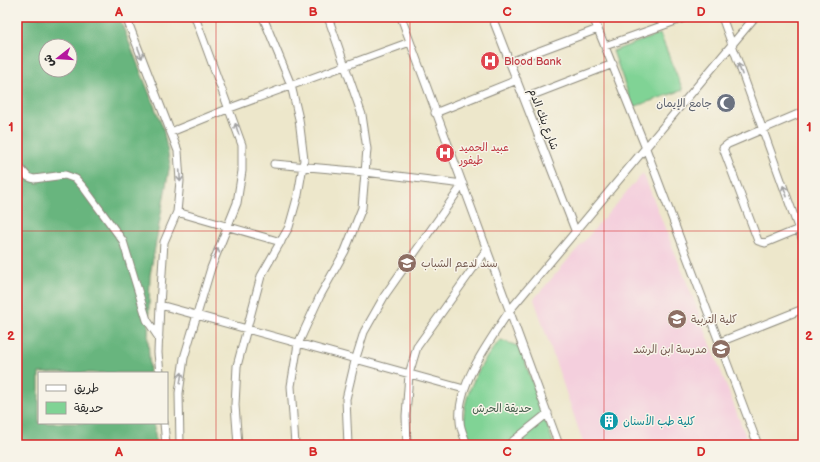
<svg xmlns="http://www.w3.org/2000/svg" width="820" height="462" font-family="'Balsamiq Sans','Playpen Sans Arabic',sans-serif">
<rect width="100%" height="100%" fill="#f7f3e8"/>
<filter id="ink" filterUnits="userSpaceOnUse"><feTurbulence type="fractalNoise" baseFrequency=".025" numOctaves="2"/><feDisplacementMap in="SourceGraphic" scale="8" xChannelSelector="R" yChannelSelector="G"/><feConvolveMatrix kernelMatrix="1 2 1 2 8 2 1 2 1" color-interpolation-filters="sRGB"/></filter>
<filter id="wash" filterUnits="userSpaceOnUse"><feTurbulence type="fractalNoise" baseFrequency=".012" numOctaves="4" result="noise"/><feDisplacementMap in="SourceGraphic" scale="16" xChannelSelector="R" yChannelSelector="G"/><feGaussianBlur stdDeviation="0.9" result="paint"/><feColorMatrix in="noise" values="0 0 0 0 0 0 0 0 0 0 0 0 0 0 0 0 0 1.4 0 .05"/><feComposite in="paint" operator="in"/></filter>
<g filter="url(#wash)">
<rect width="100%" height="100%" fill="#ede7cb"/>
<path fill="#f4cfdd" d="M643,173l52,130 54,142h-165l-50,-146z"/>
<path fill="#80d395" stroke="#567f60" d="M660,34l23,56 -50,17 -20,-56z
M501,340l19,7 34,98h-81c-3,-7 -8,-15 -9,-23 -2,-26 19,-65 37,-82z"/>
<path fill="#68b57e" stroke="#4a7054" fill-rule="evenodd" d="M17,17h102l44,111 7,36 -20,111 -2,64 2,34h-111v50h115l2,22h-139zM46,46h24v24h-24z"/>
</g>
<g filter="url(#ink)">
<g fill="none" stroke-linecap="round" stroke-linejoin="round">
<g stroke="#8c897b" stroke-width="9">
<path id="minor" d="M126,17l52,134 2,30 -3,31 -13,30 -4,63 -2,48 2,20
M401,17l158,428
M492,17l83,213
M593,17l52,129 113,299
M722,17l81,224
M605,46l82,-29
M510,62l88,-33
M525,98l88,-34
M435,113l82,-33
M171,132l59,-24 180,-66
M17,160l3,8 8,9 6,2 31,-4 11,4 8,9 39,53 24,79 12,18
M274,164l91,8 98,12 -78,111 -21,37 -9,29 -9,38 2,46
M177,212l104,30
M799,229l-34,14 -7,-2 -35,-93 5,-4 75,-32
M160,305l304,84
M720,342l83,-33
M164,423l2,22
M180,445l-1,-52 5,-35 27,-90 26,-65 5,-32v-26l-47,-128
M238,445l-3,-40 2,-39 24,-90 28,-49 9,-32 6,-35 -5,-41 -8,-34 -28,-68
M295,445l-4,-59 7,-42 22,-48 25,-45 17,-43 5,-59 -5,-34 -34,-98
M407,445l-1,-29 3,-42 8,-27 70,-98
M467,445c-2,-7 -7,-16 -7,-24 -4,-36 31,-82 50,-111l245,-293
M508,445l40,-32"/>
</g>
<use href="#minor" stroke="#fff" stroke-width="7"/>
</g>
<defs><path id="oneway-shaft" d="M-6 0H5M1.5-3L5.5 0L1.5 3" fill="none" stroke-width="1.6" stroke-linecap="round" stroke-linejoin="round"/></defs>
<g stroke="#a0a0a0">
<use href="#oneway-shaft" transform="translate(140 53) rotate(69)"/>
<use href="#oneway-shaft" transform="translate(740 69) rotate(-110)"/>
<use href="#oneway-shaft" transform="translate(237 129) rotate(-108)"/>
<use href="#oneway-shaft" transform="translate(180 176) rotate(87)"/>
<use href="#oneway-shaft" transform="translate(785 191) rotate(-110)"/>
<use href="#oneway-shaft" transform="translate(216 253) rotate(-68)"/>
<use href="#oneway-shaft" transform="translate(181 378) rotate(-81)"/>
</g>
</g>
<path fill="none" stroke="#d62828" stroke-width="1" stroke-opacity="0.55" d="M216,17v428M410,17v428M604,17v428M17,231h786"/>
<defs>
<g id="hospital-disc" transform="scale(1)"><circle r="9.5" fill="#e0444e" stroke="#f7f3e8"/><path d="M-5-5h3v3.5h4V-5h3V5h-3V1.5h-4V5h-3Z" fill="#fff"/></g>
<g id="mosque-disc" transform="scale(1)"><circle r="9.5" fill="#6b7280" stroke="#f7f3e8"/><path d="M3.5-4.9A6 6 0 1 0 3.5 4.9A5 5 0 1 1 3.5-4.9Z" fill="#fff"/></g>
<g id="school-disc" transform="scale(1)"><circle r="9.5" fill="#8d6e63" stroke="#f7f3e8"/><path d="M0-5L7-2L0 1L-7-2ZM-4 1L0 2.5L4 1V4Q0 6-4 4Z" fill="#fff"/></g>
<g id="university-disc" transform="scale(1)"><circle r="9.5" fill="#8d6e63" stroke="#f7f3e8"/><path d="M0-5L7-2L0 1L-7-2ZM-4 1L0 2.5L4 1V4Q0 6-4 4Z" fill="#fff"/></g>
<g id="building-disc" transform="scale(1)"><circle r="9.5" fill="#0f9aa8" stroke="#f7f3e8"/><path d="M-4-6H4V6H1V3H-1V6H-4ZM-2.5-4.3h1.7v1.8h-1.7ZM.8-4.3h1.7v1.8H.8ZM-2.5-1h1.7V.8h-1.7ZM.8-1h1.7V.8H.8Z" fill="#fff"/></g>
</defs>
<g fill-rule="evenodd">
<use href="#hospital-disc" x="490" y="61"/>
<use href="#mosque-disc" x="726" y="103"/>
<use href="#hospital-disc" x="445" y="153"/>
<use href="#school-disc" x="407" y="263"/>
<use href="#university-disc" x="677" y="319"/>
<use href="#school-disc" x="721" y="349"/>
<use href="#building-disc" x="609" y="421"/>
</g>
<g text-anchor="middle" stroke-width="3" stroke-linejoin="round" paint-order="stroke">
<g font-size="11" fill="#be3a42" stroke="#f7f3e8" text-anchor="start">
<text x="504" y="65">Blood Bank</text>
<text x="459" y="151">عبيد الحميد<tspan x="459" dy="13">طيفور</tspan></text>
</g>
<g font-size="11" fill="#5b616d" stroke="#f7f3e8" text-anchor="end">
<text x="712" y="107">جامع الإيمان</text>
</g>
<g font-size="11" fill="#2b2b2b" stroke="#f7f3e8">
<text transform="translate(544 119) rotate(69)" y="4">شارع بنك الدم</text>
</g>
<g font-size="11" fill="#785e54" stroke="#f7f3e8" text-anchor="start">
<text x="421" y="267">سند لدعم الشباب</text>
<text x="691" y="323">كلية التربية</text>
<text x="707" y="353" text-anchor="end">مدرسة ابن الرشد</text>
</g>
<g font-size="11" fill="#445d4b" stroke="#f7f3e8">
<text x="502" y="412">حديقة الحرش</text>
</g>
<g font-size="11" fill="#0d838f" stroke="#f7f3e8" text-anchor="start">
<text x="623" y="425">كلية طب الأسنان</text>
</g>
</g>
<rect width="820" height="462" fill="none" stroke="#f7f3e8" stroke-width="44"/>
<rect x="38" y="372" width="130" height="52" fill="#f7f3e8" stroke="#a5a39c"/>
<rect x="46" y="385" width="20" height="6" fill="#ffffff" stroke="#a5a39c"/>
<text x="74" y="392" font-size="12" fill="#2b2b2b">طريق</text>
<rect x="46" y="402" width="20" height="12" fill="#80d395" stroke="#a5a39c"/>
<text x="74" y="412" font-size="12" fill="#2b2b2b">حديقة</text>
<g transform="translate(58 58) rotate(253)"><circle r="19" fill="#f7f3e8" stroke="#a5a39c"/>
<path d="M0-3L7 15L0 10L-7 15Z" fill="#b5179e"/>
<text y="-6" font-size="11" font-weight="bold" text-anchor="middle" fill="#2b2b2b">ش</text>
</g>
<rect x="22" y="22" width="776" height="418" fill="none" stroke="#d62828" stroke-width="1.5"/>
<g font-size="13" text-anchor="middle" font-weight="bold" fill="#d62828">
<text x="119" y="16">A</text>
<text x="313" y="16">B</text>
<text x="507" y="16">C</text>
<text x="701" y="16">D</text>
<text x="11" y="131">1</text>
<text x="809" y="131">1</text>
<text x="11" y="340">2</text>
<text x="809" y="340">2</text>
<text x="119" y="456">A</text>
<text x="313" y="456">B</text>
<text x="507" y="456">C</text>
<text x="701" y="456">D</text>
</g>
</svg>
